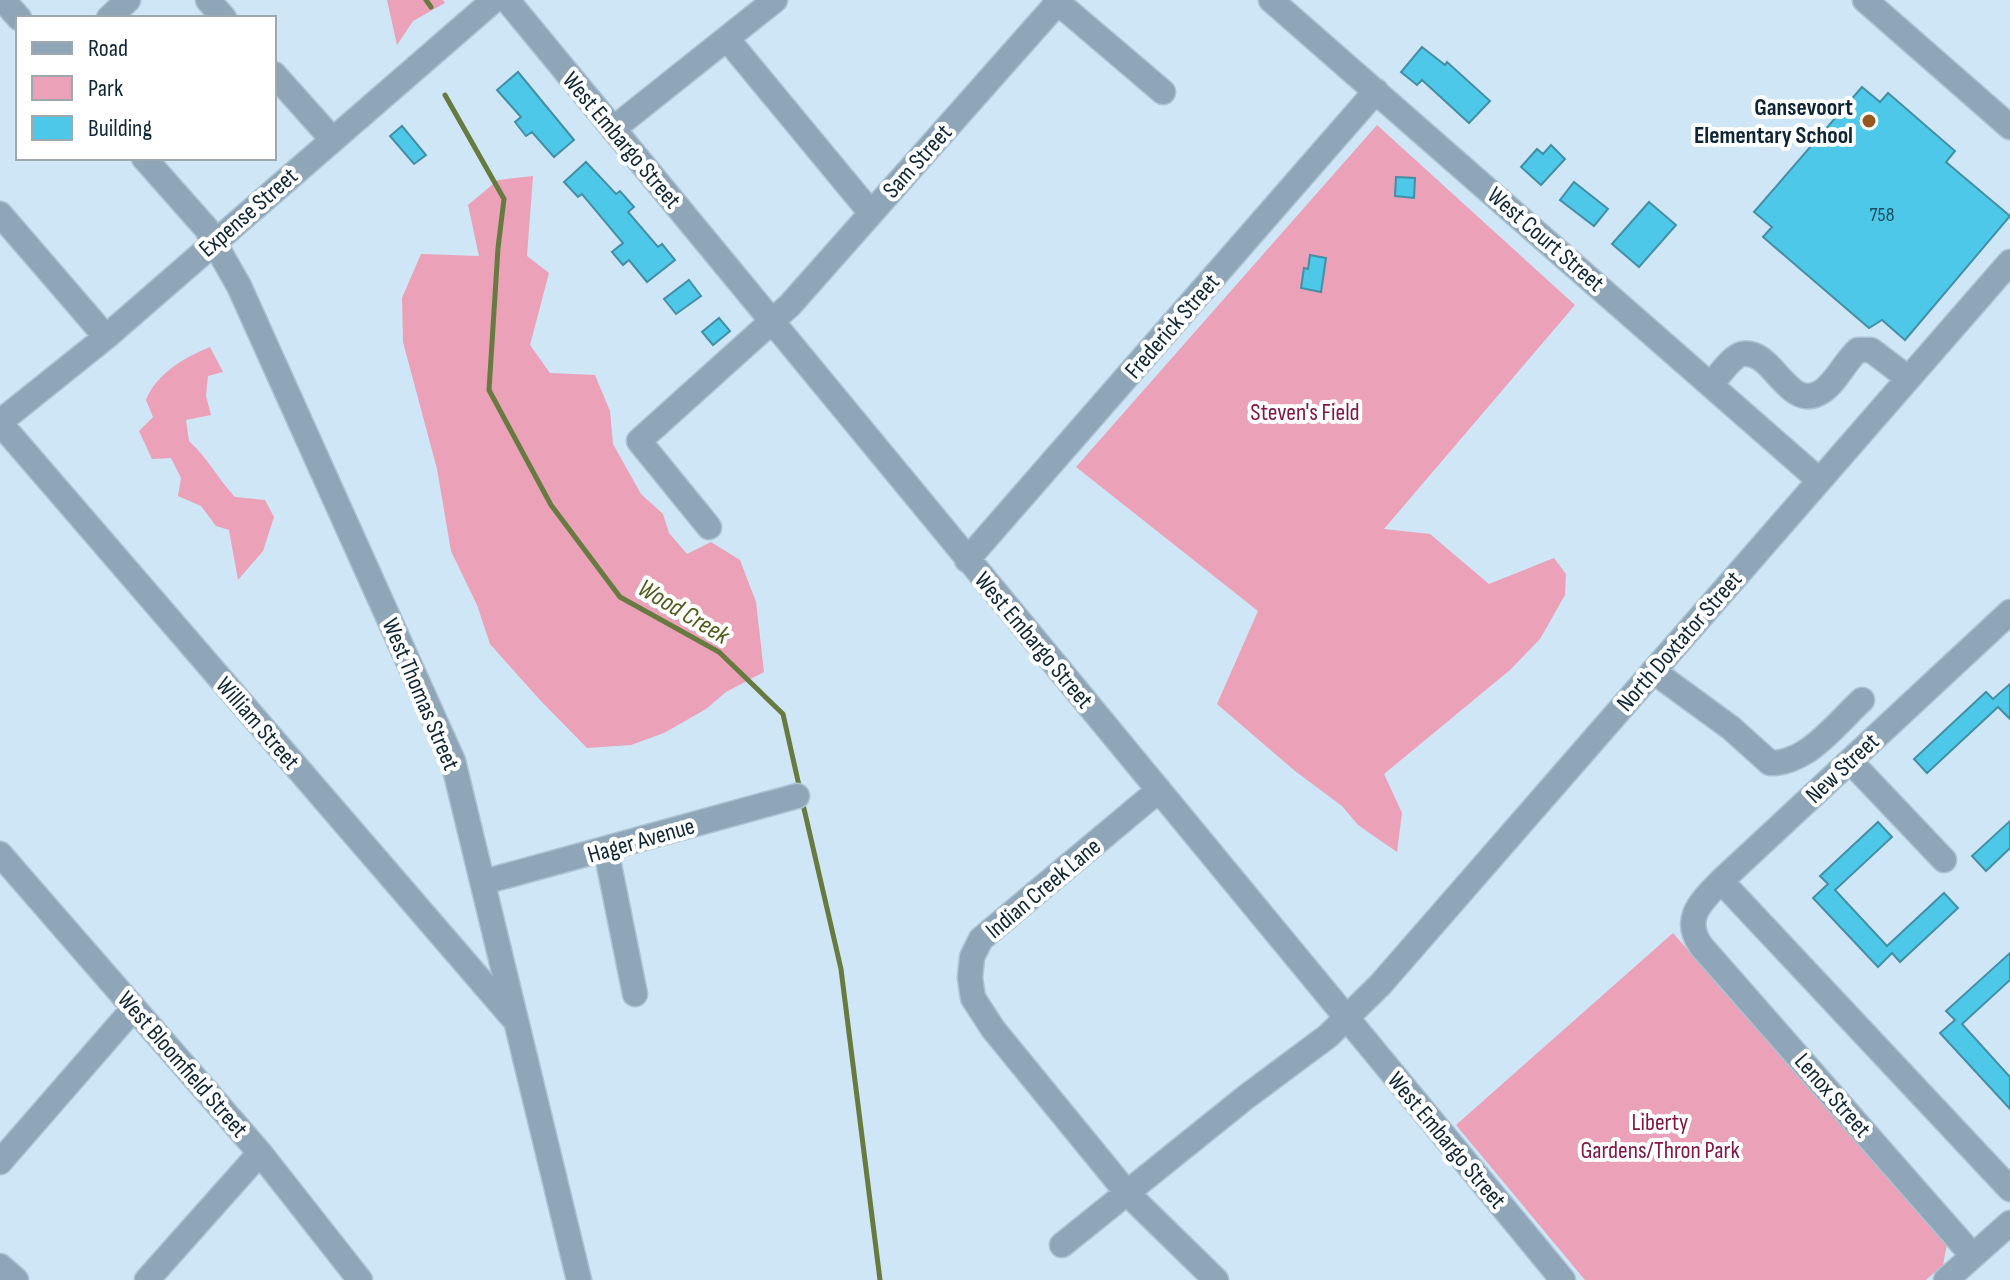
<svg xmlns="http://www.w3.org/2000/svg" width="2010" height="1280" font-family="'Sofia Sans Condensed',sans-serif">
<rect width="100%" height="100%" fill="#cfe6f6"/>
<path fill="#eba1b8" d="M387,0h56l2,3 -32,18 -16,24z
M1377,125l198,180 -191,224 46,5 59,50 65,-26 12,16 -1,21 -25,44 -30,31 -126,104 18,39 -5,39 -39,-27 -16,-19 -47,-35 -78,-67 41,-93 -182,-144z
M533,176l-6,80 22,17 -19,72 20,28 45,2 15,36 3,33 28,50 22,20 6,19 18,21 24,-12 29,18 16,42 8,70 -38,20 -20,17 -42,24 -33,12 -44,3 -47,-48 -50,-56 -13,-39 -26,-54 -14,-82 -34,-127 -1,-44 19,-44 58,2 -11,-51 30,-25z
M210,347l13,25 -15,4 -2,20 5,19 -25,5 3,21c18,16 29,38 46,56l30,3 9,17 -11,34 -25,29 -9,-50 -13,-4 -15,-20 -23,-10 3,-18 -10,-20 -19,1 -13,-28 14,-14 -7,-17c10,-26 39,-43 64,-53z
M1673,933l274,311 -4,21 -17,15h-341l-129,-155z"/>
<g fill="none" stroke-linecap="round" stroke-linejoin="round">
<path stroke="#677b41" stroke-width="5" d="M426,0l5,7
M445,95l59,104 -6,49 -9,142 62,115 69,92 99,55 64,62 17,76
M802,800l39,169 39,311"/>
</g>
<path fill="#4ec8e9" stroke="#438fa5" stroke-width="2" d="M1422,47l23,18 2,-3 43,39 -21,22 -47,-43 -5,5 -16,-13z
M518,72l56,68 -20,17 -22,-25 -6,4 -11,-14 6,-5 -24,-27z
M1862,87l18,15 8,-9 67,58 -9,11 64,54 -105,124 -23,-20 -13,8 -106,-91 9,-10 -18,-15z
M402,126l24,29 -12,9 -24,-28z
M1551,145l14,14 -24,26 -20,-18 16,-18 6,5z
M586,162l30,32 4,-3 14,16 -6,5 30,35 4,-3 13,16 -28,22 -18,-22 -6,5 -11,-13 11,-9 -41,-49 -4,3 -14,-15z
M1396,177l19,1 -1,20 -19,-2z
M1574,182l34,27 -14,17 -34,-26z
M1649,202l27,23 -37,42 -27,-23z
M1310,255l16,3 -5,34 -20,-4 3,-20 4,1z
M689,280l12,16 -25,18 -12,-15z
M719,318l11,13 -17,14 -11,-13z
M2010,684v35l-12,-12 -71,66 -13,-14 72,-67 7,7z
M2010,821v27l-24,23 -14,-15z
M1878,822l14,15 -57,53 52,56 57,-53 14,15 -58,54 -8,-9 -14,14 -65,-69 15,-14 -8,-8z
M2010,953v27l-48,44 48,53v32l-70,-76 15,-13 -9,-9z"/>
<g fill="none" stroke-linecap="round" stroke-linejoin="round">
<g stroke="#acc3d3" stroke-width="27">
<path id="minor" d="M3,0l16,18
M208,0l16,18
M507,0l1056,1280
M1055,0l108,92
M1271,0l548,480
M1865,0l145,127
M109,18l19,-18
M728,40l143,173
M274,74l58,65
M613,129l162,-129
M144,158l62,70 33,58 214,475 126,519
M0,214l106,123
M1711,384c8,-8 20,-27 31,-30 31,-6 46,59 79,38 15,-9 24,-31 37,-42h13l37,28
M0,422l106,-85 388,-337
M0,423l513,595
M709,527l-70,-86 151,-136 270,-305
M967,560l409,-469
M1653,671l78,57 39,35c37,1 66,-39 92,-63
M1850,761l94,99
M1159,790l-178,149 -9,18 -2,21 3,20 20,31 135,165 88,86
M606,850l29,144
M0,854l260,299 100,127
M1721,881l289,308
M484,882l313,-86
M0,1162l134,-154
M1062,1245l184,-148 82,-61 52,-51 630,-723
M1973,1256l-272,-310c-19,-28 0,-44 20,-65l289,-269
M0,1266l16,14
M147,1280l113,-127
M1946,1280l64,-57"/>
</g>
<use href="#minor" stroke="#8ea6b7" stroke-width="24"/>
</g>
<circle fill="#96581e" stroke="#fff" stroke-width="3" cx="1869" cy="121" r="8"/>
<g text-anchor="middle" stroke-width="8" stroke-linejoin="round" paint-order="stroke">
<g font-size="20" fill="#1d4e61">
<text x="1882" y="221">758</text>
</g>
<g font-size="24" font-weight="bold" fill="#0d2534" stroke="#fff" text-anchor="end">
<text x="1853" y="115">Gansevoort<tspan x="1853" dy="28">Elementary School</tspan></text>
</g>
<g font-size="24" fill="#0d2534" stroke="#fff">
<text transform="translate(622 140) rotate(50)" y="8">West Embargo Street</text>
<text transform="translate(917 161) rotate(-48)" y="8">Sam Street</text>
<text transform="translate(248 212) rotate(-41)" y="8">Expense Street</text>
<text transform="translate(1546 239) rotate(41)" y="8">West Court Street</text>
<text transform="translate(1172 326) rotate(-49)" y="8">Frederick Street</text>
<text transform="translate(1034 640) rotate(50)" y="8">West Embargo Street</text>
<text transform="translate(1679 641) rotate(-49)" y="8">North Doxtator Street</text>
<text transform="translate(421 694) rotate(67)" y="8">West Thomas Street</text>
<text transform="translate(258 723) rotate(49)" y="8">William Street</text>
<text transform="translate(1842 768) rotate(-43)" y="8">New Street</text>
<text transform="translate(641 840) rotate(-16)" y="8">Hager Avenue</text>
<text transform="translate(1043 888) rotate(-40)" y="8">Indian Creek Lane</text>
<text transform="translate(183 1064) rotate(49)" y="8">West Bloomfield Street</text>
<text transform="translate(1833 1095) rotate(49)" y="8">Lenox Street</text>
<text transform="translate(1447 1140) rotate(50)" y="8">West Embargo Street</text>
</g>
<g font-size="24" fill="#811546" stroke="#fff">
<text x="1305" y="420">Steven's Field</text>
<text x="1660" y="1130">Liberty<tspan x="1660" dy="28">Gardens/Thron Park</tspan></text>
</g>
<g font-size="26" font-style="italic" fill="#505c1c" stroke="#fff">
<text transform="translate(684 611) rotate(31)" y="9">Wood Creek</text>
</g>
</g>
<rect x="16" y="16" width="260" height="144" fill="#ffffff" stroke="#9ea8ae" stroke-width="2"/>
<rect x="32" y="42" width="40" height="12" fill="#8ea6b7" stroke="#9ea8ae" stroke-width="2"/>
<text x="88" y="56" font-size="24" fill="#0d2534">Road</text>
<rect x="32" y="76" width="40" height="24" fill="#eba1b8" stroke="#9ea8ae" stroke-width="2"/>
<text x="88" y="96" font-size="24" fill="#0d2534">Park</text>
<rect x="32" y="116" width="40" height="24" fill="#4ec8e9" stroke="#9ea8ae" stroke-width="2"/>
<text x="88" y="136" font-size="24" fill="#0d2534">Building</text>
</svg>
